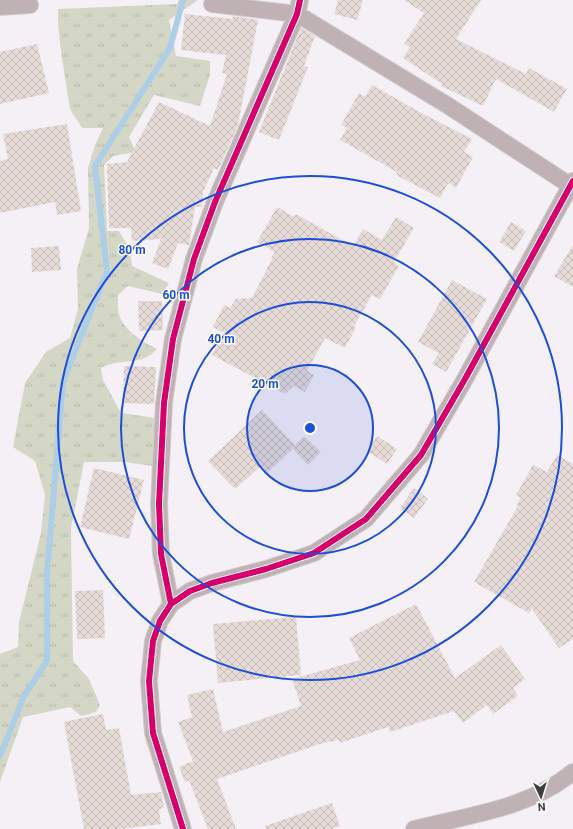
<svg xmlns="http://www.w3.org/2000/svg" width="573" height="829" font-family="Roboto,sans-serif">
<defs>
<pattern id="grass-tufts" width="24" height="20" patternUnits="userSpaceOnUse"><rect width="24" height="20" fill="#d5d7c6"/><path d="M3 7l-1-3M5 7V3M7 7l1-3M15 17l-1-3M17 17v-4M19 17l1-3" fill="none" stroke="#b8b9ab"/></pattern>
<pattern id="building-cross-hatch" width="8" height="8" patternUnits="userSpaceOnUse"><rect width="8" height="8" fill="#e6dbd7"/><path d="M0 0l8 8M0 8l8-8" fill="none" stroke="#c6bdba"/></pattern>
</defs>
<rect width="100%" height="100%" fill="#f5f0f5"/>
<path fill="url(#grass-tufts)" d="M179,0h19l-29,20 7,36 34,5v14l-10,31 -46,-11 -25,42 7,15 -23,4 -9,9 3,66h12l11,19 2,16 37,17 -7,11 -34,-8 -10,9c0,6 -1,16 2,22 6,15 23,25 37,32 -15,18 -36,8 -56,19l2,12 18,33 35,5 -3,48 -28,-4h-41l-13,66 2,133 16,18 11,26 -4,7 -15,4 -11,-9 -47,10 -23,65v-128l18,-7 1,-25 22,-89 4,-38 -10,-34 -22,-14 12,-64 21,-31 24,-14 8,-29 -1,-40 12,-41 -1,-60 7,-23 8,-17h-21l-12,-19 -9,-57 -3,-28v-15l119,-5z"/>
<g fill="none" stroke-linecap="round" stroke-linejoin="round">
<path stroke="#accee6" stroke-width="6" d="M0,756l24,-60 23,-35v-88l16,-191 44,-111 -12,-105 75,-118 13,-48"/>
</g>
<path fill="url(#building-cross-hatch)" d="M338,0h25l-6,20 -23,-6z
M404,0h77l-25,39 70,35 3,-6 38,21 -13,23 -58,-33 -13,27 -42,-20 1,-2 -39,-26 7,-11 -6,-3 20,-31z
M185,14l47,5 1,-3 25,4 -20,105 -20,45 -4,-2 -11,24 -1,15h-7l-6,38 -11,-2 -10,26 -16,-6 9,-24 -29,2 -1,-13h-22l-2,-64 20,-2 32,-60 51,24 17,-52 -5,-1 4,-18 -45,-5z
M301,28l14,8 -11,30 4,1 -29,73 -20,-8z
M37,44l12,49 -49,11v-52z
M372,85l55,31 45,23 -8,13 9,5 -17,31 -8,-5 -8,15 -44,-23 1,-3 -57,-32 7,-12 -6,-3 18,-32 6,4z
M67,124l14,87 -24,4 -2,-13 -55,11v-52l8,-2 -5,-25z
M277,207l17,10 2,-3 57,32 10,-17 19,11 14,-23 18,11 -20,34 5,4 -19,33 -8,-4 -18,31 2,1 -11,21 -20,-10 -18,33 7,4 -9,17 -11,-6 -9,8 -73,-39 12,-22 -11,-6 11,-22 6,3 6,-9 16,-1 20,-39 -1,-1 4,-6 -18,-10z
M511,222l15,9 -12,20 -15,-9z
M573,245v42l-19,-11z
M59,246l2,24 -29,2 -1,-24z
M452,280l35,19 -41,73 -14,-8 7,-11 -21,-11z
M138,301h24l1,29 -24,1z
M124,366l32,1 -2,37 -31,-1z
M262,410l33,35 9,-9 17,16 -13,13 -15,-16 -26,24 -6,-7 -26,23 -27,-28z
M377,436l20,13 -10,15 -20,-13z
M557,455l16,9v175l-14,9 -27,-39 -3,4 -55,-31 44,-76h-2l5,-8 -5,-3 17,-30 14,7z
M94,468l50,12 -15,59 -49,-12z
M414,488l14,11 -14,19 -14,-10z
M103,590l2,48 -28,1 -2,-48z
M416,604l39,74 46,-33 24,34 -12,9 5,8 -25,18 -6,-9 -24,18 -9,-12 -64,21 -2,-5 -48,16 -1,-3 -16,3 -106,36 19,50h-28l-19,-49 -4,2 -6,-15 14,-6 -15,-39 14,-5 -5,-22 26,-6 10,43 78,-26 -9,-27 68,-19 -11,-22z
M296,617l5,58 -83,8 -5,-59z
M103,714l3,16 13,-2 12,67 30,-3 3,16 -5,1 2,15 -41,5h-36l-20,-107z
M332,803l8,23 -9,3h-65l-1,-3z"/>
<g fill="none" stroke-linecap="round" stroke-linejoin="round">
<g stroke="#d0cdd0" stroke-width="18">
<path id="minor" d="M212,4l85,10 150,91 124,81
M0,7l30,-2
M171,604l-10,-50 -2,-50 5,-101 9,-64 21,-80 21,-57 82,-188 3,-14
M183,829l-30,-96 -4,-52 4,-40 7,-20 11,-17 19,-13 22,-8 54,-14 48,-16 52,-34 55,-64 44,-76 108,-198
M414,829c55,-14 114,-20 159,-57"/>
</g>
<use href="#minor" stroke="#bfb1b4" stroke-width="16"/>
<g stroke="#fff" stroke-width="8">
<path id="cycleway" d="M171,604l-10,-50 -2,-50 5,-101 9,-64 21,-80 21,-57 82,-188 3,-14
M183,829l-30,-96 -4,-52 4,-40 7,-20 11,-17 19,-13 22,-8 54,-14 48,-16 52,-34 55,-64 44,-76 108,-198"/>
</g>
<use href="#cycleway" stroke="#d6006c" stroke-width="6"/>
</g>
<circle cx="310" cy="428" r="63" fill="#1d4ed8" fill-opacity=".12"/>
<g fill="none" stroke="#1d4ed8" stroke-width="2">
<circle cx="310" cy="428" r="63"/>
<circle cx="310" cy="428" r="126"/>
<circle cx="310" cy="428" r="189"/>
<circle cx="310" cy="428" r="252"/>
</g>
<circle cx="310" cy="428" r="6" fill="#1d4ed8" stroke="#fff" stroke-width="2"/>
<g font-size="12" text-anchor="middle" font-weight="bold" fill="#1d4ed8" stroke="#fff" stroke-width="3" stroke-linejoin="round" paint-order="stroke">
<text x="132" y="254">80 m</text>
<text x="176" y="299">60 m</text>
<text x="221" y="343">40 m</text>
<text x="265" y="388">20 m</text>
</g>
<g transform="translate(541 797) rotate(176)" stroke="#ffffff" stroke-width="3" paint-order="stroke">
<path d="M0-3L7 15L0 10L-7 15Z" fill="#3f3b3f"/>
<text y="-6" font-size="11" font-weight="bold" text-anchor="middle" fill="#3f3b3f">N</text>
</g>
</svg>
